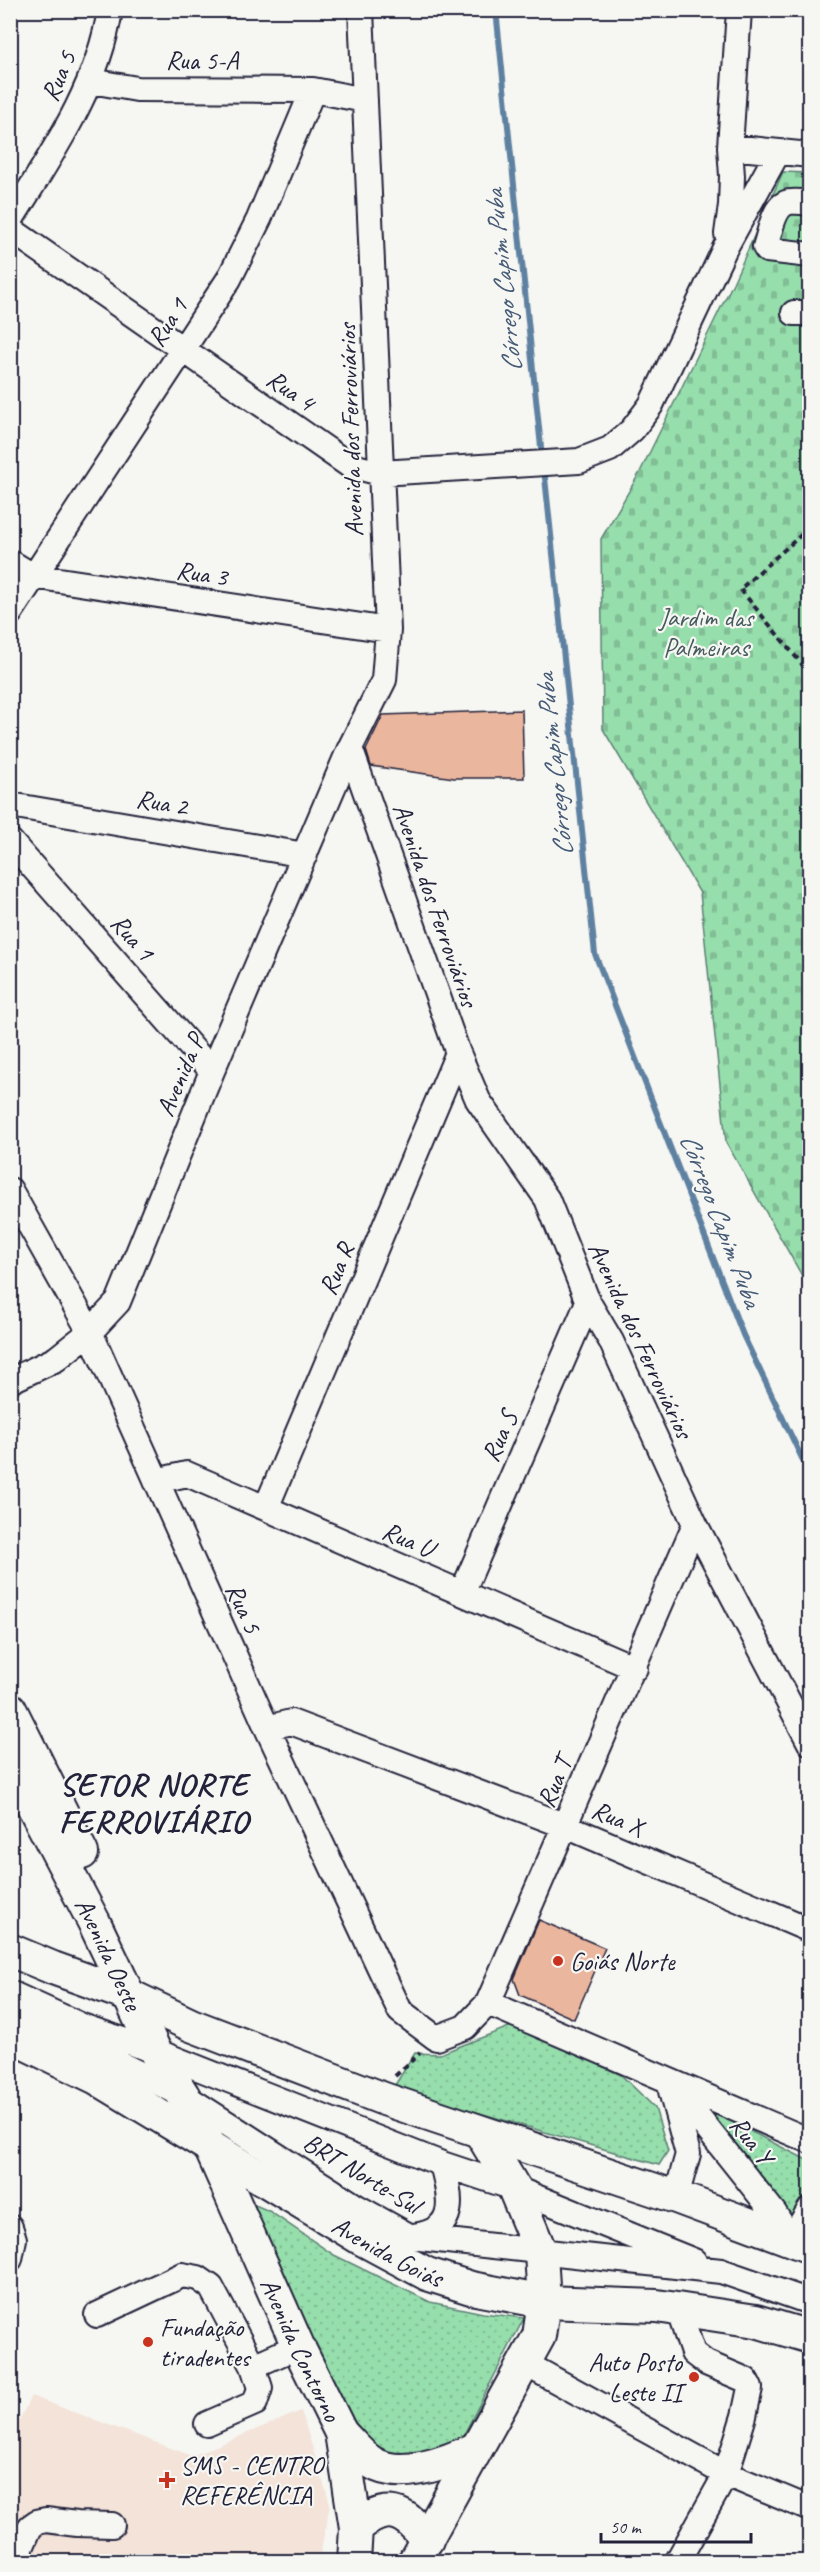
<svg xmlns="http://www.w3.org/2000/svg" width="820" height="2572" font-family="Caveat,sans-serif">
<defs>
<pattern id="cemetery-stones" width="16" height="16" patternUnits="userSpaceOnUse" patternTransform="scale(1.5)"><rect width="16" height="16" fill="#96deac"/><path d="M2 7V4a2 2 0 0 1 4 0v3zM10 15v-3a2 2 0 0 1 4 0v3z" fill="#81be95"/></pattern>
<pattern id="park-dots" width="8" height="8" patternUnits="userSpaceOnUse" patternTransform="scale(1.5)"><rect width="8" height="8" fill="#96deac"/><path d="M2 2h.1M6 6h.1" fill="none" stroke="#81be95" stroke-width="1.8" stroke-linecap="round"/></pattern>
</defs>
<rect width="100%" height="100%" fill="#f6f6f2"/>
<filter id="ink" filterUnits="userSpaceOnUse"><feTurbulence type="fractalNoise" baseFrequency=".0167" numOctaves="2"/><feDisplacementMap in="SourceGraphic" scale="12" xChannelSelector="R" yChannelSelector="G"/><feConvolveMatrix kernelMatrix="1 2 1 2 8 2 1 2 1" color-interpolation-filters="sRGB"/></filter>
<g filter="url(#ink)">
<path fill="#f3e3d9" d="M31,2396l161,60 109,-45 29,93 -11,57 -308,1v-124z"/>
<path fill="url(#cemetery-stones)" stroke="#5c8074" stroke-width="1.5" d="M783,172l26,1v1115l-83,-146 -26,-249 -97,-164 -2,-190 38,-65 94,-191z"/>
<path fill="url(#park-dots)" stroke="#5c8074" stroke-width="1.5" d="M514,2025l107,50 34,33 13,43 -9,14 -266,-77 22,-35 25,1z
M691,2101l118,60v37l-16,28z
M239,2198l30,13 65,44 96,47 53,11 41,5 -64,124 -33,19 -59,-8z"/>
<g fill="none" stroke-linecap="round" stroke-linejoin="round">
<path stroke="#5e81a1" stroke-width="6" d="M496,10l46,447
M544,468l51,486 148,381 67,140"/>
</g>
<path fill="#ebb69e" stroke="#22223b" stroke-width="1.5" d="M522,710l2,68h-70l-83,-12 -5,-16 17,-35z
M539,1920l66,28 -31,71 -54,-24 -6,-16z"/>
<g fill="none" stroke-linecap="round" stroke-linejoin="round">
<g stroke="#22223b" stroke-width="28">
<path id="minor" d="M91,81l46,8 176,1 52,10
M730,147l80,8
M810,203c-7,-1 -14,-2 -20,-1 -17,2 -20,32 -25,45l2,3 43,5
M10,221c41,-66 88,-133 100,-211
M10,229l339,236 31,8 199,-12 31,-12 22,-19 19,-25 74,-157 53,-96
M727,234l4,-29 1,-29 -2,-29 9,-137
M794,313h16
M10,562l23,14 355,54
M10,613l219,-334 30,-60 54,-129
M350,748l108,305 20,47 69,99 41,103 23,39 84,183 115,219
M10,805l295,50
M10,841l202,230
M10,1190l80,142 177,396 133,283 36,27 29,-11 23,-24 207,-479
M10,1381l46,-22 34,-27 28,-30 94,-231 138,-323 34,-68 4,-50 -27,-620
M156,1481l31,-7 448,194
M266,1508l192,-455
M462,1593l126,-291
M267,1728l24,-6 275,104 244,104
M10,1993l72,33 73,25 287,113 72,24 180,73
M488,2003l322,138
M10,2010l173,85 174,112 54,30 310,34 89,31
M670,2082l105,132 16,26 19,-31
M671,2091l17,63 -12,43
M10,2227l4,12 -4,20
M414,2236c45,-6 37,-39 28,-72
M97,2315l85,-40 16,3 13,9 42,79 7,22 -5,15 -48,21
M524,2363l202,111 84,35
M253,2366l45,-20
M15,2562l15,-35 7,-5 9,-2 31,4 35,1
M677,2562l49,-88 18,-58 6,-28 -4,-8 -40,-17 -13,-10 -15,-44"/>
</g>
<g stroke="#22223b" stroke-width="36">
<g id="major">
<path d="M10,1709l72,144"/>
<path id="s1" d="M10,1762l84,160 61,129 28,44 26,50 89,201 43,87 15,95 -2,34"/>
<path d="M10,1950l43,18 75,27 63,30 193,74 292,98 134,50"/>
<path id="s2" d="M10,2036l87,42 265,161 65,35 44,14 73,14 113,4 99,15 54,16"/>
<path d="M341,2433c9,9 19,22 30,29 29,19 77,0 104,-13"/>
<path d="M356,2528c31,-26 48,-18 71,12"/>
<path d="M414,2562l125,-226 5,-34 -3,-49 -27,-65 -33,-55"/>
</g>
</g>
<path stroke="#22223b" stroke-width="4" stroke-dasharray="6 4.5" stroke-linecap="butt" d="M810,527l-70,62 70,85
M395,2076l25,-23"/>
<use href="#minor" stroke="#f6f6f2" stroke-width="24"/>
<use href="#major" stroke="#f6f6f2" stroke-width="32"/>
</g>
</g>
<g fill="#c8321e" stroke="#f6f6f2" stroke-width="2">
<circle cx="558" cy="1961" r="6"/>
<circle cx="148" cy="2342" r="6"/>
<circle cx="694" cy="2377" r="6"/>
<path d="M164 2471h6v6h6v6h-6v6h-6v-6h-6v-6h6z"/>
</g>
<g text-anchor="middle" stroke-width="4.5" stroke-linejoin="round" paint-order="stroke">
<g font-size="26" fill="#22223b" stroke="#f6f6f2">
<text x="202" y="69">Rua 5-A</text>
<text transform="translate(58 76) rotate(-67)" y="9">Rua 5</text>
<text transform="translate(167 322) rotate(-57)" y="9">Rua 1</text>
<text transform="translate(291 390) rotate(35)" y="9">Rua 4</text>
<text transform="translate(350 430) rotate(-92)" y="9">Avenida dos Ferroviários</text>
<text transform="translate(202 573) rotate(9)" y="9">Rua 3</text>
<text transform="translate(162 802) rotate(10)" y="9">Rua 2</text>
<text transform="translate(436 905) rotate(71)" y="9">Avenida dos Ferroviários</text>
<text transform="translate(133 937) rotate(49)" y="9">Rua 1</text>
<text transform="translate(180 1075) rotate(-67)" y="9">Avenida P</text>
<text transform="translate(336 1269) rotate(-67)" y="9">Rua R</text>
<text transform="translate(641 1340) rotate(65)" y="9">Avenida dos Ferroviários</text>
<text transform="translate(499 1436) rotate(-66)" y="9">Rua S</text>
<text transform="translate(408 1539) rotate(23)" y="9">Rua U</text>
<text transform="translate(244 1608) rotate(66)" y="9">Rua 5</text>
<text transform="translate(554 1782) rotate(-67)" y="9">Rua T</text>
<text transform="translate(618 1818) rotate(23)" y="9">Rua X</text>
<text dy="9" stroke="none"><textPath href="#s1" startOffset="216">Avenida Oeste</textPath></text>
<text transform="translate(752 2140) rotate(52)" y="9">Rua Y</text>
<text transform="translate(362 2173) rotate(31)" y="9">BRT Norte-Sul</text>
<text dy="9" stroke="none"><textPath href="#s2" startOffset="435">Avenida Goiás</textPath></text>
<text dy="9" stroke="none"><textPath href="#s1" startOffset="656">Avenida Contorno</textPath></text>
</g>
<g font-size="26" fill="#455a5d" stroke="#f6f6f2">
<text x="706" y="626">Jardim das<tspan x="706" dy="30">Palmeiras</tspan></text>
</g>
<g font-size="26" fill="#22223b" stroke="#f6f6f2" text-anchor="start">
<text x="570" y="1970">Goiás Norte</text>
<text x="160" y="2336">Fundação<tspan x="160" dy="30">tiradentes</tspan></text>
<text x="682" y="2371" text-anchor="end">Auto Posto<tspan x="682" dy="30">Leste II</tspan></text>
<text x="180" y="2474">SMS - CENTRO<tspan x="180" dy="30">REFERÊNCIA</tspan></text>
</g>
<g font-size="27" font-style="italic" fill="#455a76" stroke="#f6f6f2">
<text transform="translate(503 281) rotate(-96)" y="9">Córrego Capim Puba</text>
<text transform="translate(554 765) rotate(-96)" y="9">Córrego Capim Puba</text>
<text transform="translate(721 1220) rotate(69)" y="9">Córrego Capim Puba</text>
</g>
<g font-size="32" font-weight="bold" letter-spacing="1.5" fill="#22223b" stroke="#f6f6f2">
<text x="154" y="1795">SETOR NORTE<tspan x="154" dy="37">FERROVIÁRIO</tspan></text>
</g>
</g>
<rect width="820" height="2572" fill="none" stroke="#f6f6f2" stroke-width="36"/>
<rect x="18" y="18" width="784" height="2536" fill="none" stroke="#22223b" stroke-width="2" filter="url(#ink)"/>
<path d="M601 2533v9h150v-9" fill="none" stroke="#22223b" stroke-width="3"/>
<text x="610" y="2533" font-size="18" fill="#22223b" stroke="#f6f6f2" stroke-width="4.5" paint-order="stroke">50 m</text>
</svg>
